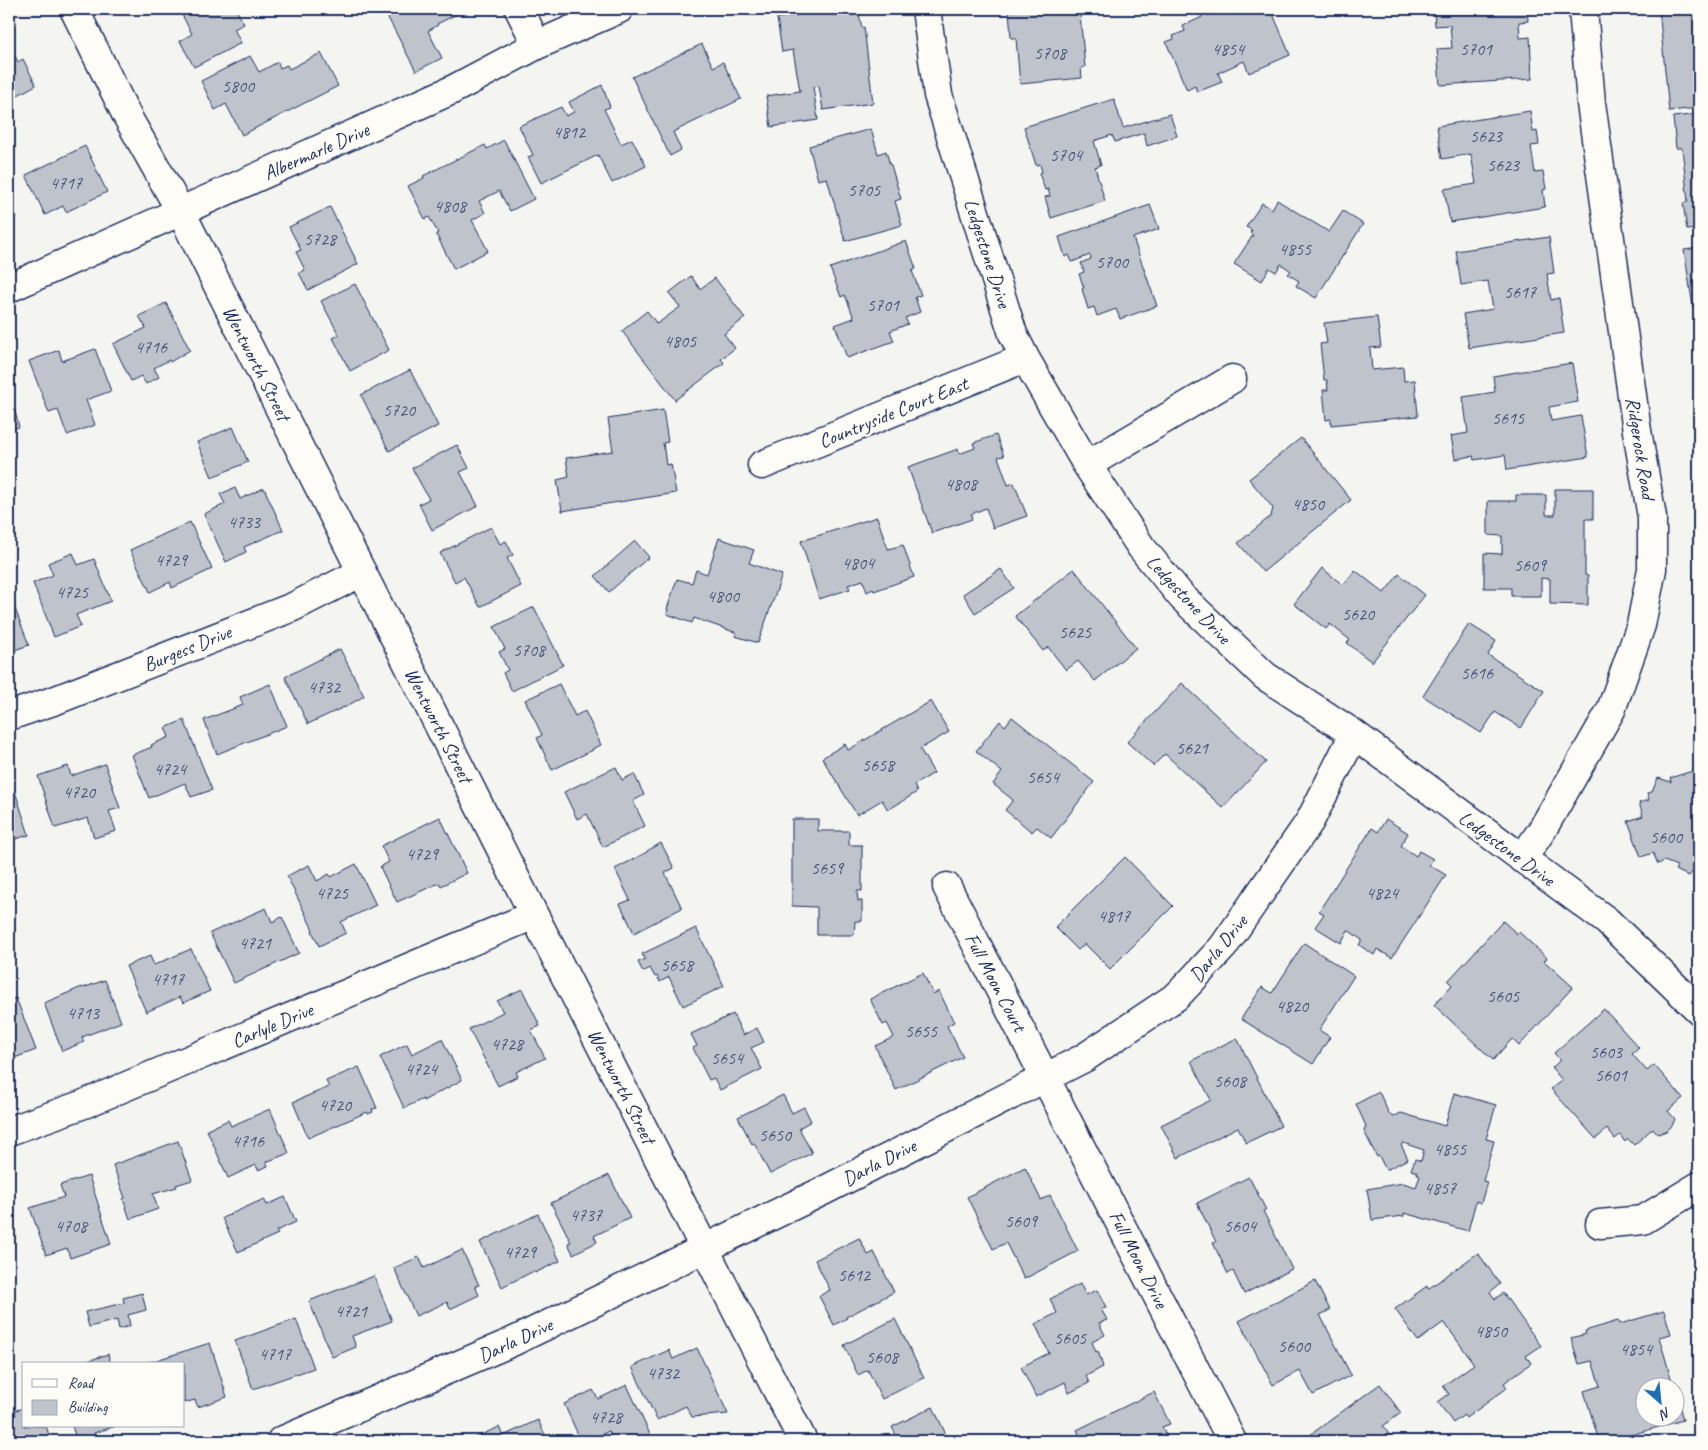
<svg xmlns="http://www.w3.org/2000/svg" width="1708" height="1450" font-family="Caveat,sans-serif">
<rect width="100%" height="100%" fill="#f4f4f1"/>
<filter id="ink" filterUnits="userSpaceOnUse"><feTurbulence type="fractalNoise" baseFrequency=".02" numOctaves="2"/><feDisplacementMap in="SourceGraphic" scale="10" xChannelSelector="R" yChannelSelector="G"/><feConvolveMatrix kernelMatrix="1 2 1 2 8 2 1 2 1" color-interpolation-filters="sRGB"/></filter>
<g filter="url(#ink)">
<path fill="#bfc3cc" stroke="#1b2f5e" d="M179,9h57l8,15 -10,5 7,14 -47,24 -14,-26 12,-7z
M375,9h82l2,4 -22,11 1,1 -10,6 14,27 -26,13 -30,-57 -7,3z
M835,9h23l4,19 2,-1 9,76 -50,7 -4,-24 -6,1 5,33 -47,7 -5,-31 34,-5 -7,-41 -11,2 -5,-34z
M1009,9h78l1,5h-8l5,53 -4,1 1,10 -62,6 -4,-46h-5z
M1211,9h3l3,6 13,-6 2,3 7,-3h32l19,46 -41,18 -5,-12 -26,12 4,9 -25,10 -2,-6 -8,4 -21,-48 8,-3 -1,-3 12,-5 -2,-5 19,-9 -2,-3z
M1434,9h93l1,12 -9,1 1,16 10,-1 2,42 -92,6 -3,-36 15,-1 -2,-23 -15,1z
M1659,9h40v99l-30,3z
M9,44l9,18 5,-3 13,26 -27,15z
M702,44l11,23 10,-5 18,37 -68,33 8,18 -11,6 -38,-79z
M321,53l17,33 -96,49 -16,-31 -11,6 -14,-29 49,-25 9,16 19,-10 2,6 7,-3 2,4z
M602,85l8,22 -6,2 17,35 11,-5 14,27 -34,17 -14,-28 -57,28 -13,-26 5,-2 -14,-29 42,-19 5,9 8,-4 -5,-10z
M1114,99l9,29 47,-14 7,22 -30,10 -3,-13 -29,9 -3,-7 -18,6 7,24 -6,2 10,34 -54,17 -6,-21 5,-1 -2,-7 -3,1 -6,-17 3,-1 -2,-8 -4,1 -12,-38z
M1530,111l3,21 4,-1 2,14 -8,1 4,27 8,-1 3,17 -3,1 2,17 -95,15 -6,-33 32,-5 -5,-30 -29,5 -5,-33z
M1699,114v115l-12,1 -4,-27 5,-1 -6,-54h-6l-3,-31z
M871,129l7,25 8,-3 4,14h1l10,34 -6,2 7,24 -57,16 -18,-63 -9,2 -9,-34z
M504,140l30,59 -24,12 -11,-20 -20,10 6,12 -13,7 16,31 -34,18 -18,-35 2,-1 -9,-16 -4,2 -17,-33 16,-8 -1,-2 62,-31 2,4z
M85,146l22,46 -41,20 -3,-6 -18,9 -19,-40z
M1277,200l52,32 14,-21 20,13 -47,74 -20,-12 3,-5 -11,-7 3,-3 -10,-7 -5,8 -7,-4 -7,13 -28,-17 19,-29 -3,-2 2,-3 -6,-3 16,-24 10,6z
M1150,205l9,24 -26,9 24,68 -37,13 -4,-10 -19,7 -3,-9 -6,2 -6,-20 2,-1 -5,-14 5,-2 -3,-9 10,-4 -1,-4 -18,7 -3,-7 -4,2 -6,-20z
M330,207l28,57 -50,26 -9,-17 6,-3 -9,-18 5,-2 -12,-23z
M1549,237l5,36 -7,1 4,26 8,-2 5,35 -95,15 -6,-34 30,-5 -5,-28 -27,4 -5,-34z
M906,241l10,28 -4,2 9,24 -6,2 5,15 -15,6 3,6 -18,7 4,10 -47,17 -12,-33 19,-7 -9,-23 -4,2 -11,-29z
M1699,248v96l-15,-94z
M691,276l9,13 15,-11 30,40 -21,16 11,14 -14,11 3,4 -49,37 -53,-69 25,-20 10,13 23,-17 -11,-14z
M355,284l34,66 -39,21 -17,-33 6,-3 -18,-34z
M166,303l24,47 -20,12 -1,-2 -15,8 5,9 -13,7 -5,-8 -10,5 -18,-37 33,-16 -7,-12z
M1377,317l4,30 -11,1 2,22 31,-3 1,14 11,-1 3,36 -87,9v-6l-5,1 -3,-30h5l-1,-10h-3l-4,-36 7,-1 -3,-20z
M95,349l16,42 -25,9 9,25 -28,10 -9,-25 -9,3 -20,-52 30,-11 3,11z
M1572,363l6,39 -29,5 2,14 30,-5 7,41 -81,13 -2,-15 -31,5 -1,-4 -18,3 -4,-23 17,-3 -5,-36 32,-5 -2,-16z
M410,370l28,56 -49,25 -28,-56z
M9,388l10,39 -10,3z
M663,410l5,32 -5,1 3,22 5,-1 5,29 -114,18 -5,-31 12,-3 -3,-19 47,-7 -5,-32z
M233,427l15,35 -36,15 -15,-35z
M996,435l8,21 -6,1 10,28 6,-2 13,33 -34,12 -7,-20 -15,6 1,5 -40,14 -24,-66 50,-18 1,5 16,-6 -2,-5z
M1301,438l50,62 -88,72 -25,-29 33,-27 2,-8 -24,-29z
M457,445l12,23 -9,4 18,34 -46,24 -13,-26 10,-5 -17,-31z
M235,488l5,11 24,-11 19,42 -39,17 2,5 -20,10 -22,-48 21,-10 -5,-10z
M1555,489h38v30h-8v56l3,1v29l-38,-1v-25l-9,-1v18h-30v-8h-27v-35l18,1v-18l-14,-1v-34h28v-6h30v20h9z
M877,517l11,32 15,-4 11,32 -40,14 -1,-2 -6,3 -4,-12 -15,5 2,4 -31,10 -18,-58z
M190,522l22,47 -40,19 -2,-6 -20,10 -20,-42z
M491,527l9,17 6,-3 7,14 -6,3 14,28 -41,21 -16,-30 -9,5 -15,-29z
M719,538l35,12 -5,13 33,12 -24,68 -23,-7 2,-3 -43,-15 -2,5 -25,-9 1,-5h-1l10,-30 15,4 4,-13 11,4z
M635,541l14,16 -40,35 -14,-16z
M73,553l5,12 16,-6 17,42 -35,14 5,11 -27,11 -21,-54 20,-8 -5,-12z
M1322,568l21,17 12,-15 29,23 15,-19 26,21 -53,67 -25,-19 3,-3 -20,-16 -4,5 -32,-25z
M1001,569l13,19 -39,25 -12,-19z
M1074,569l62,79 -41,33 -17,-20 -12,9 -18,-23 -5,4 -28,-35z
M9,596h1l19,49 -20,7z
M534,607l29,58 -51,26 -9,-18 5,-3 -9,-18 6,-3 -11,-22z
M1469,624l27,17 -8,14 56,36 -23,37 -26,-16 -14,21 -58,-37z
M340,649l24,47 -20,12v-1l-36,17 -23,-47z
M1182,683l84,79 -43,46 -58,-54 -12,12 -26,-24z
M270,684l17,42 -70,28 -13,-34 39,-15 -3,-8z
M559,684l16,32 10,-5 16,34 -9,4 1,1 -41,20 -15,-32 5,-3 -17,-35z
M1699,689v19l-5,-1z
M931,701l18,31 -29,17 14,24 -20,12 3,7 -29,18 -6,-10 -25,15 -35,-57 23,-14 3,6z
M1012,717l82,65 -43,56 -14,-11 -5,5 -27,-22 8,-10 -20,-16 9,-12 -26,-21 24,-30 5,5z
M184,720l28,70 -21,7 -6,-14 -36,15 -17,-43 20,-8 -1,-2 18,-8 -4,-9z
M105,764l15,44 -11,3 7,20 -22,7 -6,-20 -33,10 -17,-52 30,-10 3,10z
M616,767l6,13 12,-6 10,21 -11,6 12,25 -42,21 -16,-33 -10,5 -13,-27z
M1699,769v99l-5,2 -5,6 -14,-6 2,-4 -13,-5 -6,3 -5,-11 -12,4 -13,-36 15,-5 -4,-13 10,-3 -2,-7 5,-1 6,-14 13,4 -1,-4z
M13,785l16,50 -20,6v-54z
M440,817l27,56 -26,13 -2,-3 -42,19 -17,-35 9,-5 -8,-16z
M792,819h26v12h31v14h13v46h-5l1,10h4v20h-7l-1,14h-37v-28l-25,-1z
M1386,819l22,14 -7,13 15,10 3,-5 14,8 -4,6 17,10 -54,83 -15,-9 -3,6 -15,-10 3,-5 -14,-10 -7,13 -26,-16 9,-13 -5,-3 53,-83 6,4z
M661,843l13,25 -9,5 17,35 -48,25 -14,-29 10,-4 -15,-31 32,-17v-1z
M1125,857l48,49 -63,63 -25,-25 -7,6 -23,-23z
M356,864l20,41 -35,17 5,11 -27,13 -7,-15 1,-1 -26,-54 22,-11 8,16 12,-7 2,3z
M266,908l6,14 10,-5 17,36 -65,30 -24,-50z
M1503,921l14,13 2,-2 28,26 -3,3 29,26 -54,59 -7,-7 -19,21 -59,-55 18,-20 -4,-4z
M696,928l28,58 -41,20 -14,-29 -9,5 -3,-6 -2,1 -5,-9 -7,4 -5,-10 7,-3 -3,-5z
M1304,943l50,33 -35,54 11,7 -17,27 -72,-45 21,-32 10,6z
M191,949l19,42 -27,12 -3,-6 -34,15 -20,-46 24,-10 4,9z
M923,973l10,21 6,-3 15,31 -7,4 16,31 -67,33 -21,-44 19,-9 -7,-14 -4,2 -13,-26z
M105,980l16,42 -39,15 2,5 -22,9 -18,-48 38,-16 1,1z
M522,989l18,37 -9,4 14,28 -29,14 2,4 -20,10 -29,-57 34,-17 -6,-11z
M16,998l20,52 -27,10v-60z
M1604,1009l35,39 -7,6 15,17 7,-6 29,33 -15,13 7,8 -3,7 -6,5 -8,3 -5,-6 -19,17 -6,-6 -3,3 -5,-7 -5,4 -8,-10 -11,10 -45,-50 11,-9 -10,-12 8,-8 -6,-7z
M733,1014l10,21 14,-7 7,14 -13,6 11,21 -42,21 -6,-12 -5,2 -16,-32 4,-2 -6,-12z
M1237,1038l44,88 -35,17 -8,-16 -60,31 -17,-33 50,-25 -20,-39z
M442,1039l20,41 -39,21v-2l-19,9 -24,-51 27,-13 5,10z
M359,1067l18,41 -5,1 1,3 -5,2 -1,-2 -59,26 -15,-36 36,-15 -3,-6z
M1379,1092l10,22 4,3 8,-4 44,13 9,-33 42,12 -10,34 8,2 -11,40 4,1 -6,21 -5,-2 -8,30 -64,-18v3l-32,4 -5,-31 36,-6 13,4 4,-11 -3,-2 1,-2 -7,-2 4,-11 6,2 3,-11 -21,-7 -2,2 7,14 -22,11 -7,-14 -2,1 -13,-26 2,-5 -10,-22z
M783,1095l9,18 12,-6 7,14 -12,7 13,25 -42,21 -16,-31 -2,1 -14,-27z
M270,1109l19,44 -23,9 2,4 -10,4 -2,-5 -28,13 -21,-48 21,-10 3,6z
M178,1141l14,39 -16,5 1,2 -24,7 5,15 -28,10 -7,-20 2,-1 -12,-33z
M1025,1167l16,33 9,-5 28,56 -54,28 -18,-36 -13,6 -26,-52z
M609,1175l21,43 -36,18 3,6 -24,12 -5,-11 3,-1 -20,-39z
M89,1176l22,68 -41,14 -3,-10 -21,7 -16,-47 34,-11 -4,-12z
M1249,1177l17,33 -3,1 29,58 -48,25 -11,-23 -5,3 -15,-31 3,-1 -19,-39z
M285,1197l11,25 -20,9 2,3 -40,18 -16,-34 42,-19 3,6z
M538,1214l22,47 -25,12 -1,-2 -32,16 -22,-45z
M859,1238l9,17 6,-3 20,40 -48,25 1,1 -13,7 -15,-29 11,-6 -15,-30z
M462,1250l17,35 -4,1 4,9 -29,14 -3,-7 -31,14 -22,-48 25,-11 5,11z
M1478,1253l22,31 -10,8 5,7 8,-6 38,53 -15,10 5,7 -27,20 3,5 -41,30 -2,-3 -11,8 -15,-21 11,-8 -6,-8 31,-22 -30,-42 -26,19 -23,-32 32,-23 1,3z
M374,1276l18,45 -40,15 4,11 -24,10 -23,-56z
M1315,1281l15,29 -10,5 31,60 -38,20 -13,-24 -27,14 -34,-64z
M1080,1284l6,11 11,-5 9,17 -5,2 6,11 -8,3 6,12 -13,7 4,10 2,-1 5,16 -17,9 3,7 -20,10 -4,-11 -29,15 -15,-30 28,-14 -14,-29 22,-11 -7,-14z
M142,1293l4,17 -18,5 2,11 -11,3 -2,-9 -28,7 -4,-15 39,-9 -1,-5z
M1664,1311l7,23 -12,3 15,51h-28v30h30v-25l7,27 -73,21h-11l-15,-50 16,-5 -8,-25 -13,3 -8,-26 15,-4 -1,-3 33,-10 2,3z
M296,1319l18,49 -61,21 -18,-48z
M895,1319l29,59 -42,21 -14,-29 -10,5 -14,-30z
M210,1343l17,54 -29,10 -3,-7 -11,3v-39l-37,-1z
M697,1348l31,66 -36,3 -6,-11 -29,14 -25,-53 37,-17 4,9z
M108,1354l3,10h-32z
M1380,1384l21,29 -18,13 11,15 4,-2 2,2h-85l-5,-6z
M627,1385l26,56h-40l-4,-10 -21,10h-7l-17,-37 29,-14 5,9z
M1154,1392l16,32 -8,3 7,14h-87l-5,-11z
M933,1407l16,34h-56l-1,-2 5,-2 -5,-10z
M24,1408v18h22l5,15h-42v-29z
M538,1420l10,21h-75l-1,-2 27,-12 4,9z
M72,1426h44l-22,7 1,3 -17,5h-1z"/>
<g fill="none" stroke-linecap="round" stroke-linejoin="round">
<g stroke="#1b2f5e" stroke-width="31">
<path id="minor" d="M74,9l53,107 54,96 353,703 269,526
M519,9l18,36
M926,9l12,86 75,239 12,24 62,107 54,82 41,50 83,79 89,58 253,187 92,89
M9,288l443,-198 85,-45 82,-36
M762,465l263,-107
M1087,465l145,-86
M9,716l47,-16 237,-93 69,-35
M1522,859l20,-29 69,-120 30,-85 11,-56v-52l-15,-86 -46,-328 -8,-94
M947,887l285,554
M9,1131l75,-27 450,-189
M1600,1224l43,-4 56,-34
M281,1441l231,-99 311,-151 261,-133 93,-62 46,-49 87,-126 44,-87"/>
</g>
<use href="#minor" stroke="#fdfcf7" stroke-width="28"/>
</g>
</g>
<g text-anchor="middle" stroke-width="5" stroke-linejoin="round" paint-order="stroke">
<g font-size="18" fill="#44547a">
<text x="1228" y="55">4854</text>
<text x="1476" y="55">5701</text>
<text x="1050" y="59">5708</text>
<text x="238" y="92">5800</text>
<text x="569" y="138">4812</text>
<text x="1486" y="142">5623</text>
<text x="1066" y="161">5704</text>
<text x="1503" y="171">5623</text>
<text x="66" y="189">4717</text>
<text x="864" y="196">5705</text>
<text x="450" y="212">4808</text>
<text x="320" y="245">5728</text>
<text x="1295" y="255">4855</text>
<text x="1112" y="268">5700</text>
<text x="1520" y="298">5617</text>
<text x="883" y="311">5701</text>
<text x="680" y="347">4805</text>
<text x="151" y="353">4716</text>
<text x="399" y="416">5720</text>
<text x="1508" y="424">5615</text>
<text x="961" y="490">4808</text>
<text x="1308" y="510">4850</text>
<text x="244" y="528">4733</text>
<text x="171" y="566">4729</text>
<text x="858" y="569">4804</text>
<text x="1530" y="571">5609</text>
<text x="72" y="598">4725</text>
<text x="723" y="602">4800</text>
<text x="1358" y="620">5620</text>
<text x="1075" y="638">5625</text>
<text x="529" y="656">5708</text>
<text x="1477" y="679">5616</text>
<text x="324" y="693">4732</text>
<text x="1192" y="754">5621</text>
<text x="878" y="771">5658</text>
<text x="170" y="775">4724</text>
<text x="1043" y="783">5654</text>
<text x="79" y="798">4720</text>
<text x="1666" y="843">5600</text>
<text x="422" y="860">4729</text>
<text x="827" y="874">5659</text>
<text x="332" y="899">4725</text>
<text x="1382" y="899">4824</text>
<text x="1114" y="922">4817</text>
<text x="255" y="949">4721</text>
<text x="677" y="971">5658</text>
<text x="168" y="985">4717</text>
<text x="1503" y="1002">5605</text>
<text x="1292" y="1012">4820</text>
<text x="83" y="1019">4713</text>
<text x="921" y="1037">5655</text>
<text x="507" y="1050">4728</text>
<text x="1606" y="1058">5603</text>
<text x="727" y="1064">5654</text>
<text x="421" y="1075">4724</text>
<text x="1611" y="1081">5601</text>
<text x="1230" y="1087">5608</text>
<text x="335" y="1111">4720</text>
<text x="775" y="1141">5650</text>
<text x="248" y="1147">4716</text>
<text x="1450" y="1155">4855</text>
<text x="1440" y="1194">4857</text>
<text x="586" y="1221">4737</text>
<text x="1021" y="1227">5609</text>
<text x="71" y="1232">4708</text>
<text x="1240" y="1232">5604</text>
<text x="520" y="1258">4729</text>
<text x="854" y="1281">5612</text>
<text x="351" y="1317">4721</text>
<text x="1491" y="1337">4850</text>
<text x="1070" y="1344">5605</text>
<text x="1294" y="1352">5600</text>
<text x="1636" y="1355">4854</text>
<text x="275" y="1360">4717</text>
<text x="882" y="1363">5608</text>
<text x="663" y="1379">4732</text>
<text x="606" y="1423">4728</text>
</g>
<g font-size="20" fill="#1b2f5e" stroke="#fdfcf7">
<text transform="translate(316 151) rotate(-24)" y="7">Albermarle Drive</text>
<text transform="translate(988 253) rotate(72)" y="7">Ledgestone Drive</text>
<text transform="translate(257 363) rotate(63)" y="7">Wentworth Street</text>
<text transform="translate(893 412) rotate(-22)" y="7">Countryside Court East</text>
<text transform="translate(1641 448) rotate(81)" y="7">Ridgerock Road</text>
<text transform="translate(1189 599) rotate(47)" y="7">Ledgestone Drive</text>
<text transform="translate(187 648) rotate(-22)" y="7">Burgess Drive</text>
<text transform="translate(439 725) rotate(63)" y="7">Wentworth Street</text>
<text transform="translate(1507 848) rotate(36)" y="7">Ledgestone Drive</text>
<text transform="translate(1218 948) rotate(-51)" y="7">Darla Drive</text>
<text transform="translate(996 982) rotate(62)" y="7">Full Moon Court</text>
<text transform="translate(272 1025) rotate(-23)" y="7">Carlyle Drive</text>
<text transform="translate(622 1086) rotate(63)" y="7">Wentworth Street</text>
<text transform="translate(879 1162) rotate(-27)" y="7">Darla Drive</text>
<text transform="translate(1139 1259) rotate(63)" y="7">Full Moon Drive</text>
<text transform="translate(515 1340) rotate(-25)" y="7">Darla Drive</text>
</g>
</g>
<rect width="1708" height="1450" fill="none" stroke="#fdfcf7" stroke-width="30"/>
<rect x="15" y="15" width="1678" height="1420" fill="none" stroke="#1b2f5e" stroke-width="2" filter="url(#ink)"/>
<rect x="22" y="1362" width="162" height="65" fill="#fdfcf7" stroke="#a3aaba"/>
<rect x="32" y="1379" width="25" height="8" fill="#fdfcf7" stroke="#a3aaba"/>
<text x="68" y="1388" font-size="15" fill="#1b2f5e">Road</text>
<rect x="32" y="1400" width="25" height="15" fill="#bfc3cc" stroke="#a3aaba"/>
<text x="68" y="1412" font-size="15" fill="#1b2f5e">Building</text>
<g transform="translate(1660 1402) rotate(153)"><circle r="24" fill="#fdfcf7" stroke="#a3aaba"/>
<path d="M0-4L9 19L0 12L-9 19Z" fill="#1f6fb2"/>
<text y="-8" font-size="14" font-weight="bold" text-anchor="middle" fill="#1b2f5e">N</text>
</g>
</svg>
